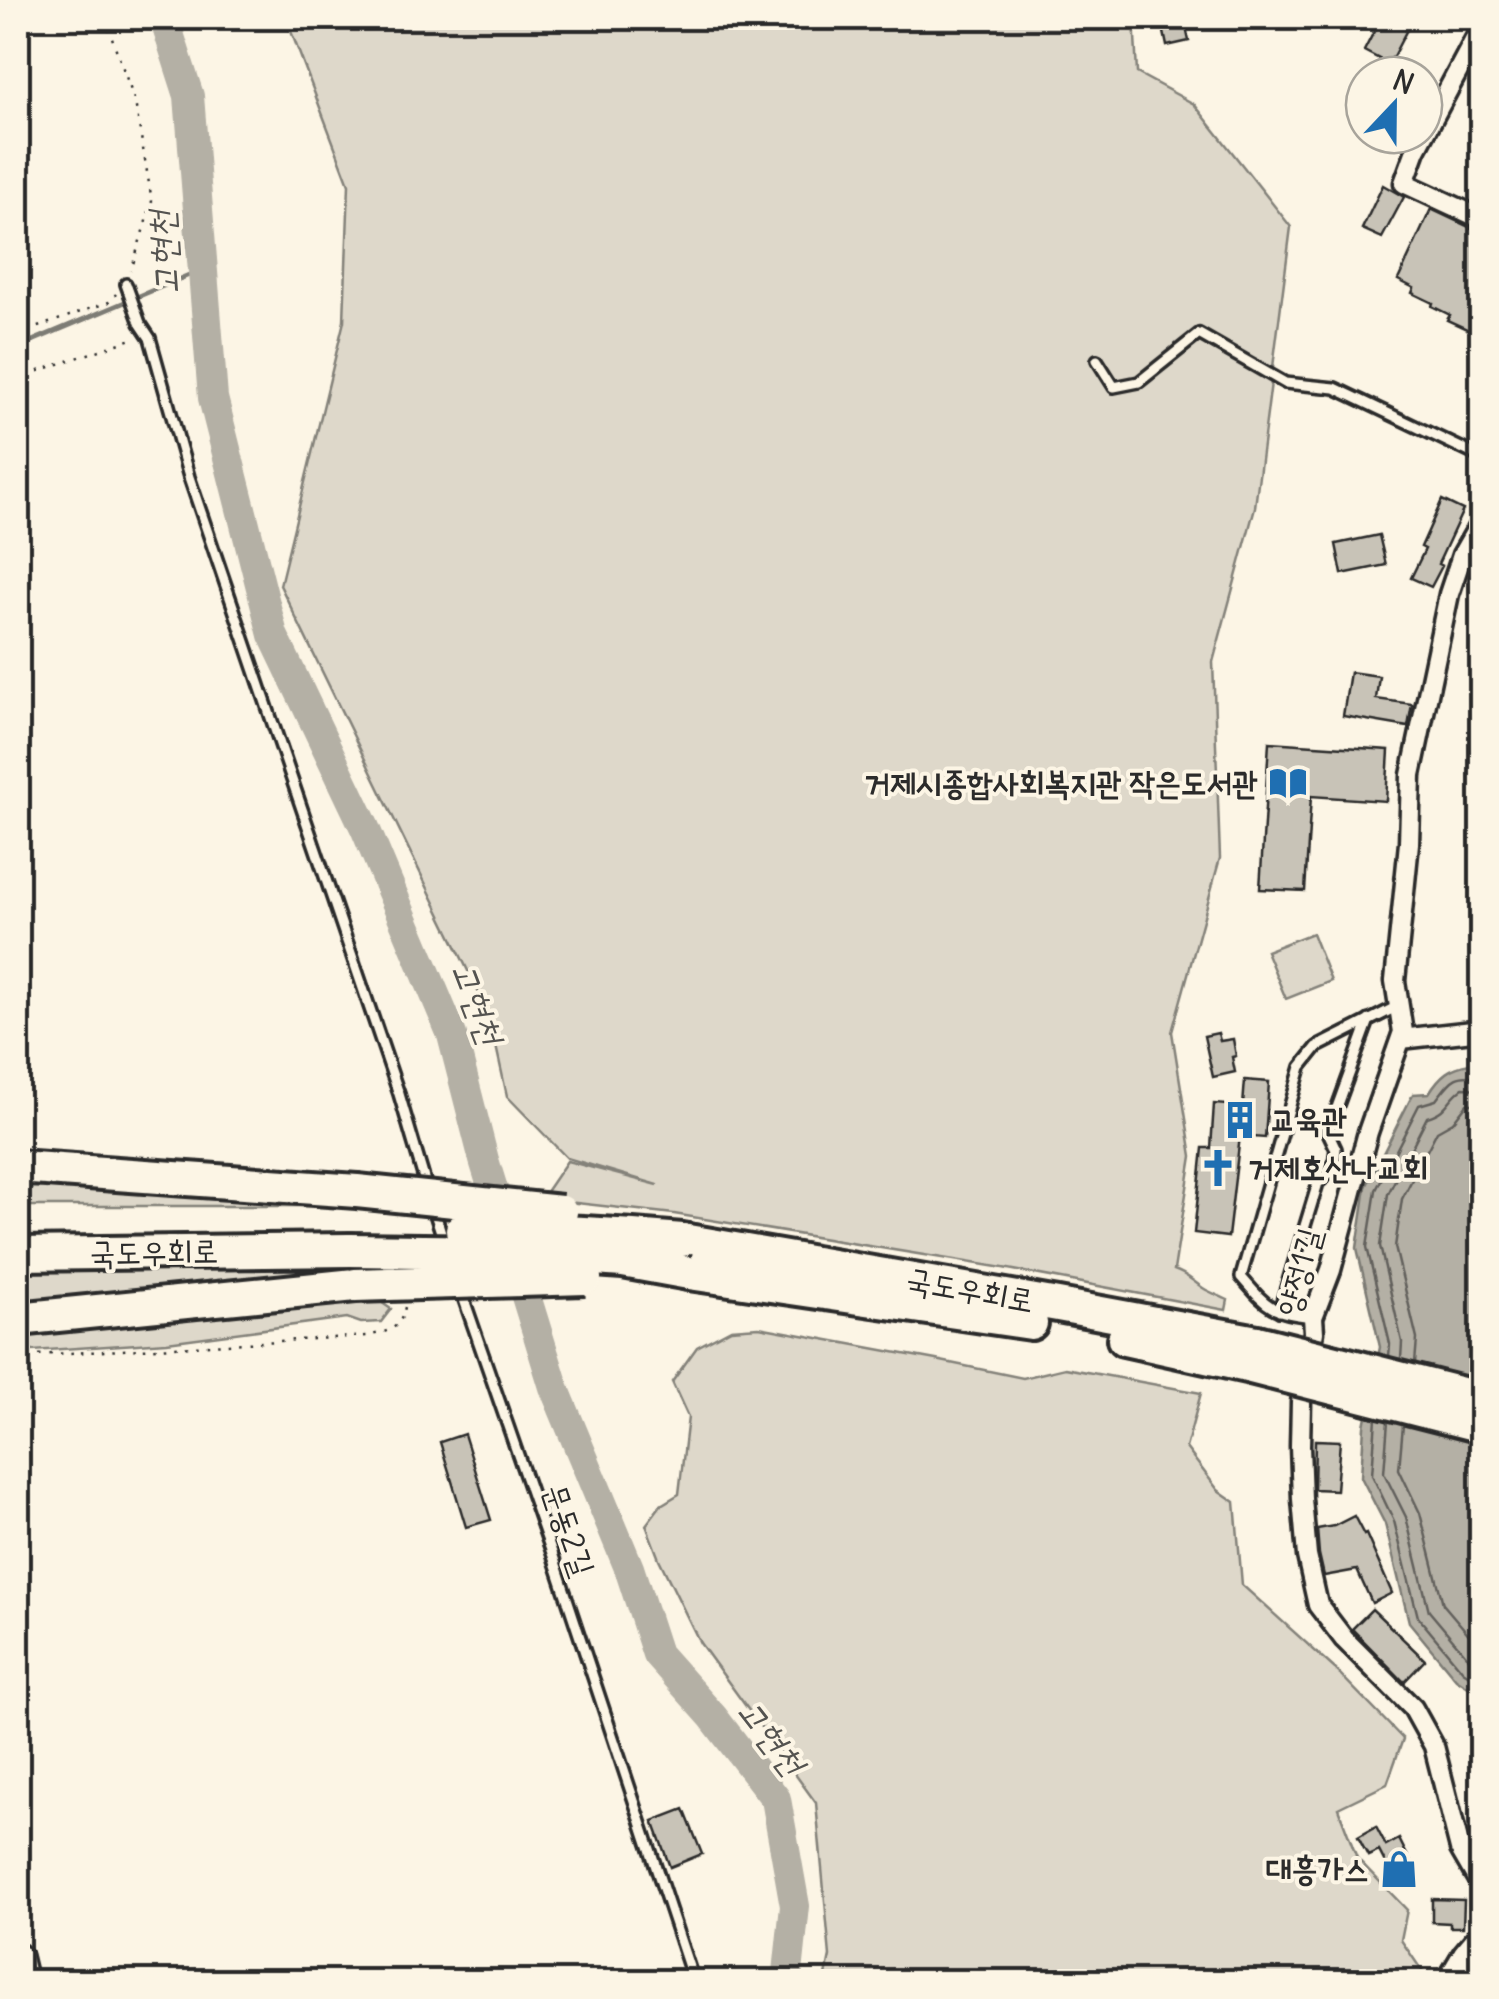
<svg xmlns="http://www.w3.org/2000/svg" width="1499" height="1999" font-family="Delius,'Poor Story',sans-serif">
<rect width="100%" height="100%" fill="#fcf5e5"/>
<filter id="ink" filterUnits="userSpaceOnUse"><feTurbulence type="fractalNoise" baseFrequency=".01" numOctaves="2"/><feDisplacementMap in="SourceGraphic" scale="20" xChannelSelector="R" yChannelSelector="G"/><feConvolveMatrix kernelMatrix="1 2 1 2 8 2 1 2 1" color-interpolation-filters="sRGB"/></filter>
<g filter="url(#ink)">
<path fill="#ded8ca" stroke="#84827a" stroke-width="2.5" d="M286,18h848l3,55 57,31 97,123 -36,280 -42,155 7,196 -48,174 20,124 -18,114c13,4 18,11 29,18 8,5 17,8 25,12l-2,10 -223,-42 -329,-54 -133,-15 26,-38 91,24 -91,-27 -60,-62 -18,-82 -209,-429 64,-264 5,-137z
M1312,933l19,48 -45,18 -20,-48z
M82,1185l260,21h-324v-18z
M18,1260l337,6 -337,38z
M369,1294l22,15 -10,13 -20,1 -14,-5 -180,24 -149,10v-24z
M759,1327l177,33 87,18 42,-10 136,25 -15,55 32,42 17,12 7,83 93,84 68,70 -16,45 -49,24 19,50 50,52 -6,30 28,41h-604l5,-25 -14,-153 -116,-160 -41,-84 -13,-34 15,-20 18,-11 9,-77 -16,-35 25,-35 34,-18z"/>
<path fill="#b4b0a5" stroke="#7d7b74" stroke-width="2.5" d="M1470,1064l11,4v627l-25,-16 -47,-57 -24,-98 -24,-47 3,-51 16,-79 -23,-99 9,-61 47,-93 16,-1c11,-18 21,-26 41,-29z"/>
<g fill="none" stroke-linecap="round" stroke-linejoin="round">
<path stroke="#62605c" stroke-width="2.5" d="M1389,1356l1,-12 -23,-97 9,-57 43,-85 17,-5c16,-21 18,-27 46,-23
M1401,1359l1,-17 -22,-96 8,-52 39,-77c23,-7 19,-17 36,-29l19,1
M1415,1363l2,-24 -22,-92 7,-48 35,-68 16,-9 14,-18h15
M1376,1418l-4,57 22,46 24,96 45,54 19,12
M1388,1421l-4,52 22,44 23,94 42,50 11,7
M1403,1425l-4,44 21,44 23,91 39,46"/>
<path stroke="#7d7b74" stroke-width="5" d="M18,347l183,-77"/>
<path stroke="#b4b0a5" stroke-width="30" d="M164,18l25,78 24,302 60,237 92,193 87,207 32,125 70,227 75,181 28,86 56,63 63,82 19,107 -8,76"/>
</g>
<path fill="#c8c3b7" stroke="#2b2b2b" stroke-width="2.5" d="M1161,18h23l5,23 -22,5z
M1381,18h32l-24,46 -25,-13z
M1383,185l21,12 -22,41 -20,-9z
M1431,209l51,24v103l-35,-16 3,-5 -18,-9 1,-3 -21,-10 2,-5 -16,-8z
M1442,500l21,10 -25,54 4,2 -11,21 -20,-9 14,-29 -4,-2z
M1379,535l7,30 -44,9 -6,-30z
M1350,672l29,4 -3,23 36,5 -4,23 -65,-11z
M1269,742l120,8 -3,51 -75,-5 -6,95 -45,-2z
M1218,1033l2,8 13,-2 3,17 -4,1 3,15 -22,5 -9,-41z
M1245,1080l24,2 -4,56 -25,-2 -12,101 -34,-4 9,-85h8l3,-44 29,2z
M464,1434l27,86 -25,7 -26,-85z
M1315,1440l25,1 -4,49 -22,-1z
M1354,1516l10,19 2,-1 26,59 -20,10 -15,-33 -33,6 -5,-22 -2,-25 17,-3z
M1372,1609l53,51 -21,22 -52,-53z
M684,1809l18,45 -32,13 -17,-46z
M1376,1827l10,19 13,-7 16,32 -20,11 -16,-31 -11,5 -10,-19z
M1432,1899l32,1 -1,27h-13v-4l-18,-1z"/>
<g fill="none" stroke-linecap="round" stroke-linejoin="round">
<g stroke="#2b2b2b" stroke-width="16">
<path id="lane" d="M126,284l14,39 10,15 39,139 210,617 29,98
M1097,360l17,27 25,-5 60,-48 86,49 50,5 147,70
M433,1207l12,38
M460,1288l91,262 143,432
M1279,1311l39,-128 15,-13 3,-21 -8,-17 41,-112
M1313,1317c-43,-5 -45,-9 -72,-40l60,-210 16,-20 81,-41"/>
</g>
<g stroke="#2b2b2b" stroke-width="25">
<path id="street" d="M1482,26l-66,124 -12,33 78,36
M1482,520l-20,35 -13,39 -38,181 -2,68 -14,138 8,51 -35,100 -37,138 -18,47 1,15 -13,70 -1,44 2,53 5,57 11,49 26,34 69,69 21,38 26,103 22,38
M1401,1039l81,-9"/>
</g>
<g stroke="#2b2b2b" stroke-width="32">
<path id="secondary" d="M18,1957l6,25
M1450,1982l16,-27 16,-19
M1481,1982l1,-1"/>
</g>
<g stroke="#2b2b2b" stroke-width="40">
<path id="highway" d="M18,1167l339,24
M682,1240l376,65 199,37
M18,1254l332,-4
M689,1273l342,50
M18,1319l337,-34
M1124,1339l127,28"/>
</g>
<path stroke="#2b2b2b" stroke-width="2.5" stroke-dasharray="2.5 8" stroke-linecap="butt" d="M105,18l30,84 17,99 -21,70
M18,334l91,-32 7,-8
M18,378l117,-40
M18,1356l349,-20c22,-5 33,-6 38,-29"/>
<use href="#lane" stroke="#fcf5e5" stroke-width="9"/>
<use href="#street" stroke="#fcf5e5" stroke-width="18"/>
<use href="#secondary" stroke="#fcf5e5" stroke-width="25"/>
<use href="#highway" stroke="#fcf5e5" stroke-width="32"/>
<g stroke="#2b2b2b" stroke-width="40" stroke-linecap="butt">
<path id="highway-bridge" d="M357,1191l204,21
M462,1230c74,0 147,3 220,10
M350,1250l146,2 127,9 66,12
M355,1285l230,-7
M1257,1342l225,57
M1251,1367l231,59"/>
</g>
<use href="#highway-bridge" stroke="#fcf5e5" stroke-width="32"/>
</g>
</g>
<defs>
<g id="library-bare" transform="scale(3)"><path d="M-6-4Q-3-5.5-.7-3.5V5Q-3 3-6 4ZM6-4Q3-5.5 .7-3.5V5Q3 3 6 4Z" fill="#1f6fb2" stroke="#fcf5e5" stroke-width="2.5" paint-order="stroke"/></g>
<g id="building-bare" transform="scale(3)"><path d="M-4-6H4V6H1V3H-1V6H-4ZM-2.5-4.3h1.7v1.8h-1.7ZM.8-4.3h1.7v1.8H.8ZM-2.5-1h1.7V.8h-1.7ZM.8-1h1.7V.8H.8Z" fill="#1f6fb2" stroke="#fcf5e5" stroke-width="2.5" paint-order="stroke"/></g>
<g id="church-bare" transform="scale(3)"><path d="M-1.2-6h2.4v3.5h3.3v2.4h-3.3V6h-2.4V-.1h-3.3v-2.4h3.3Z" fill="#1f6fb2" stroke="#fcf5e5" stroke-width="2.5" paint-order="stroke"/></g>
<g id="shop-bare" transform="scale(3)"><path d="M-5-2.5h2.3a2.7 3.5 0 0 1 5.4 0H5L5.5 6h-11ZM-1.5-2.5h3a1.5 2.3 0 0 0-3 0Z" fill="#1f6fb2" stroke="#fcf5e5" stroke-width="2.5" paint-order="stroke"/></g>
</defs>
<g fill-rule="evenodd">
<use href="#library-bare" x="1288" y="783"/>
<use href="#building-bare" x="1240" y="1120"/>
<use href="#church-bare" x="1218" y="1168"/>
<use href="#shop-bare" x="1399" y="1869"/>
</g>
<g text-anchor="middle" stroke-width="8" stroke-linejoin="round" paint-order="stroke">
<g font-size="32" font-weight="bold" fill="#2b2b2b" stroke="#fcf5e5" text-anchor="end">
<text x="1258" y="794">거제시종합사회복지관 작은도서관</text>
<text x="1270" y="1131" text-anchor="start">교육관</text>
<text x="1248" y="1179" text-anchor="start">거제호산나교회</text>
<text x="1369" y="1880">대흥가스</text>
</g>
<g font-size="32" fill="#2b2b2b" stroke="#fcf5e5">
<text transform="translate(154 1252) rotate(-1)" y="11">국도우회로</text>
<text transform="translate(1299 1272) rotate(-75)" y="11">양정1길</text>
<text transform="translate(970 1290) rotate(10)" y="11">국도우회로</text>
<text transform="translate(569 1530) rotate(71)" y="11">문동2길</text>
</g>
<g font-size="35" font-style="italic" fill="#545350" stroke="#fcf5e5">
<text transform="translate(164 253) rotate(-94)" y="12">고현천</text>
<text transform="translate(477 1003) rotate(69)" y="12">고현천</text>
<text transform="translate(771 1737) rotate(52)" y="12">고현천</text>
</g>
</g>
<rect width="1499" height="1999" fill="none" stroke="#fcf5e5" stroke-width="60"/>
<rect x="30" y="30" width="1439" height="1939" fill="none" stroke="#2b2b2b" stroke-width="4" filter="url(#ink)"/>
<g transform="translate(1394 105) rotate(22)"><circle r="48" fill="#fcf5e5" stroke="#a8a49b" stroke-width="2.5"/>
<path d="M0-8L18 38L0 25L-18 38Z" fill="#1f6fb2"/>
<text y="-15" font-size="28" font-weight="bold" text-anchor="middle" fill="#2b2b2b">N</text>
</g>
</svg>
